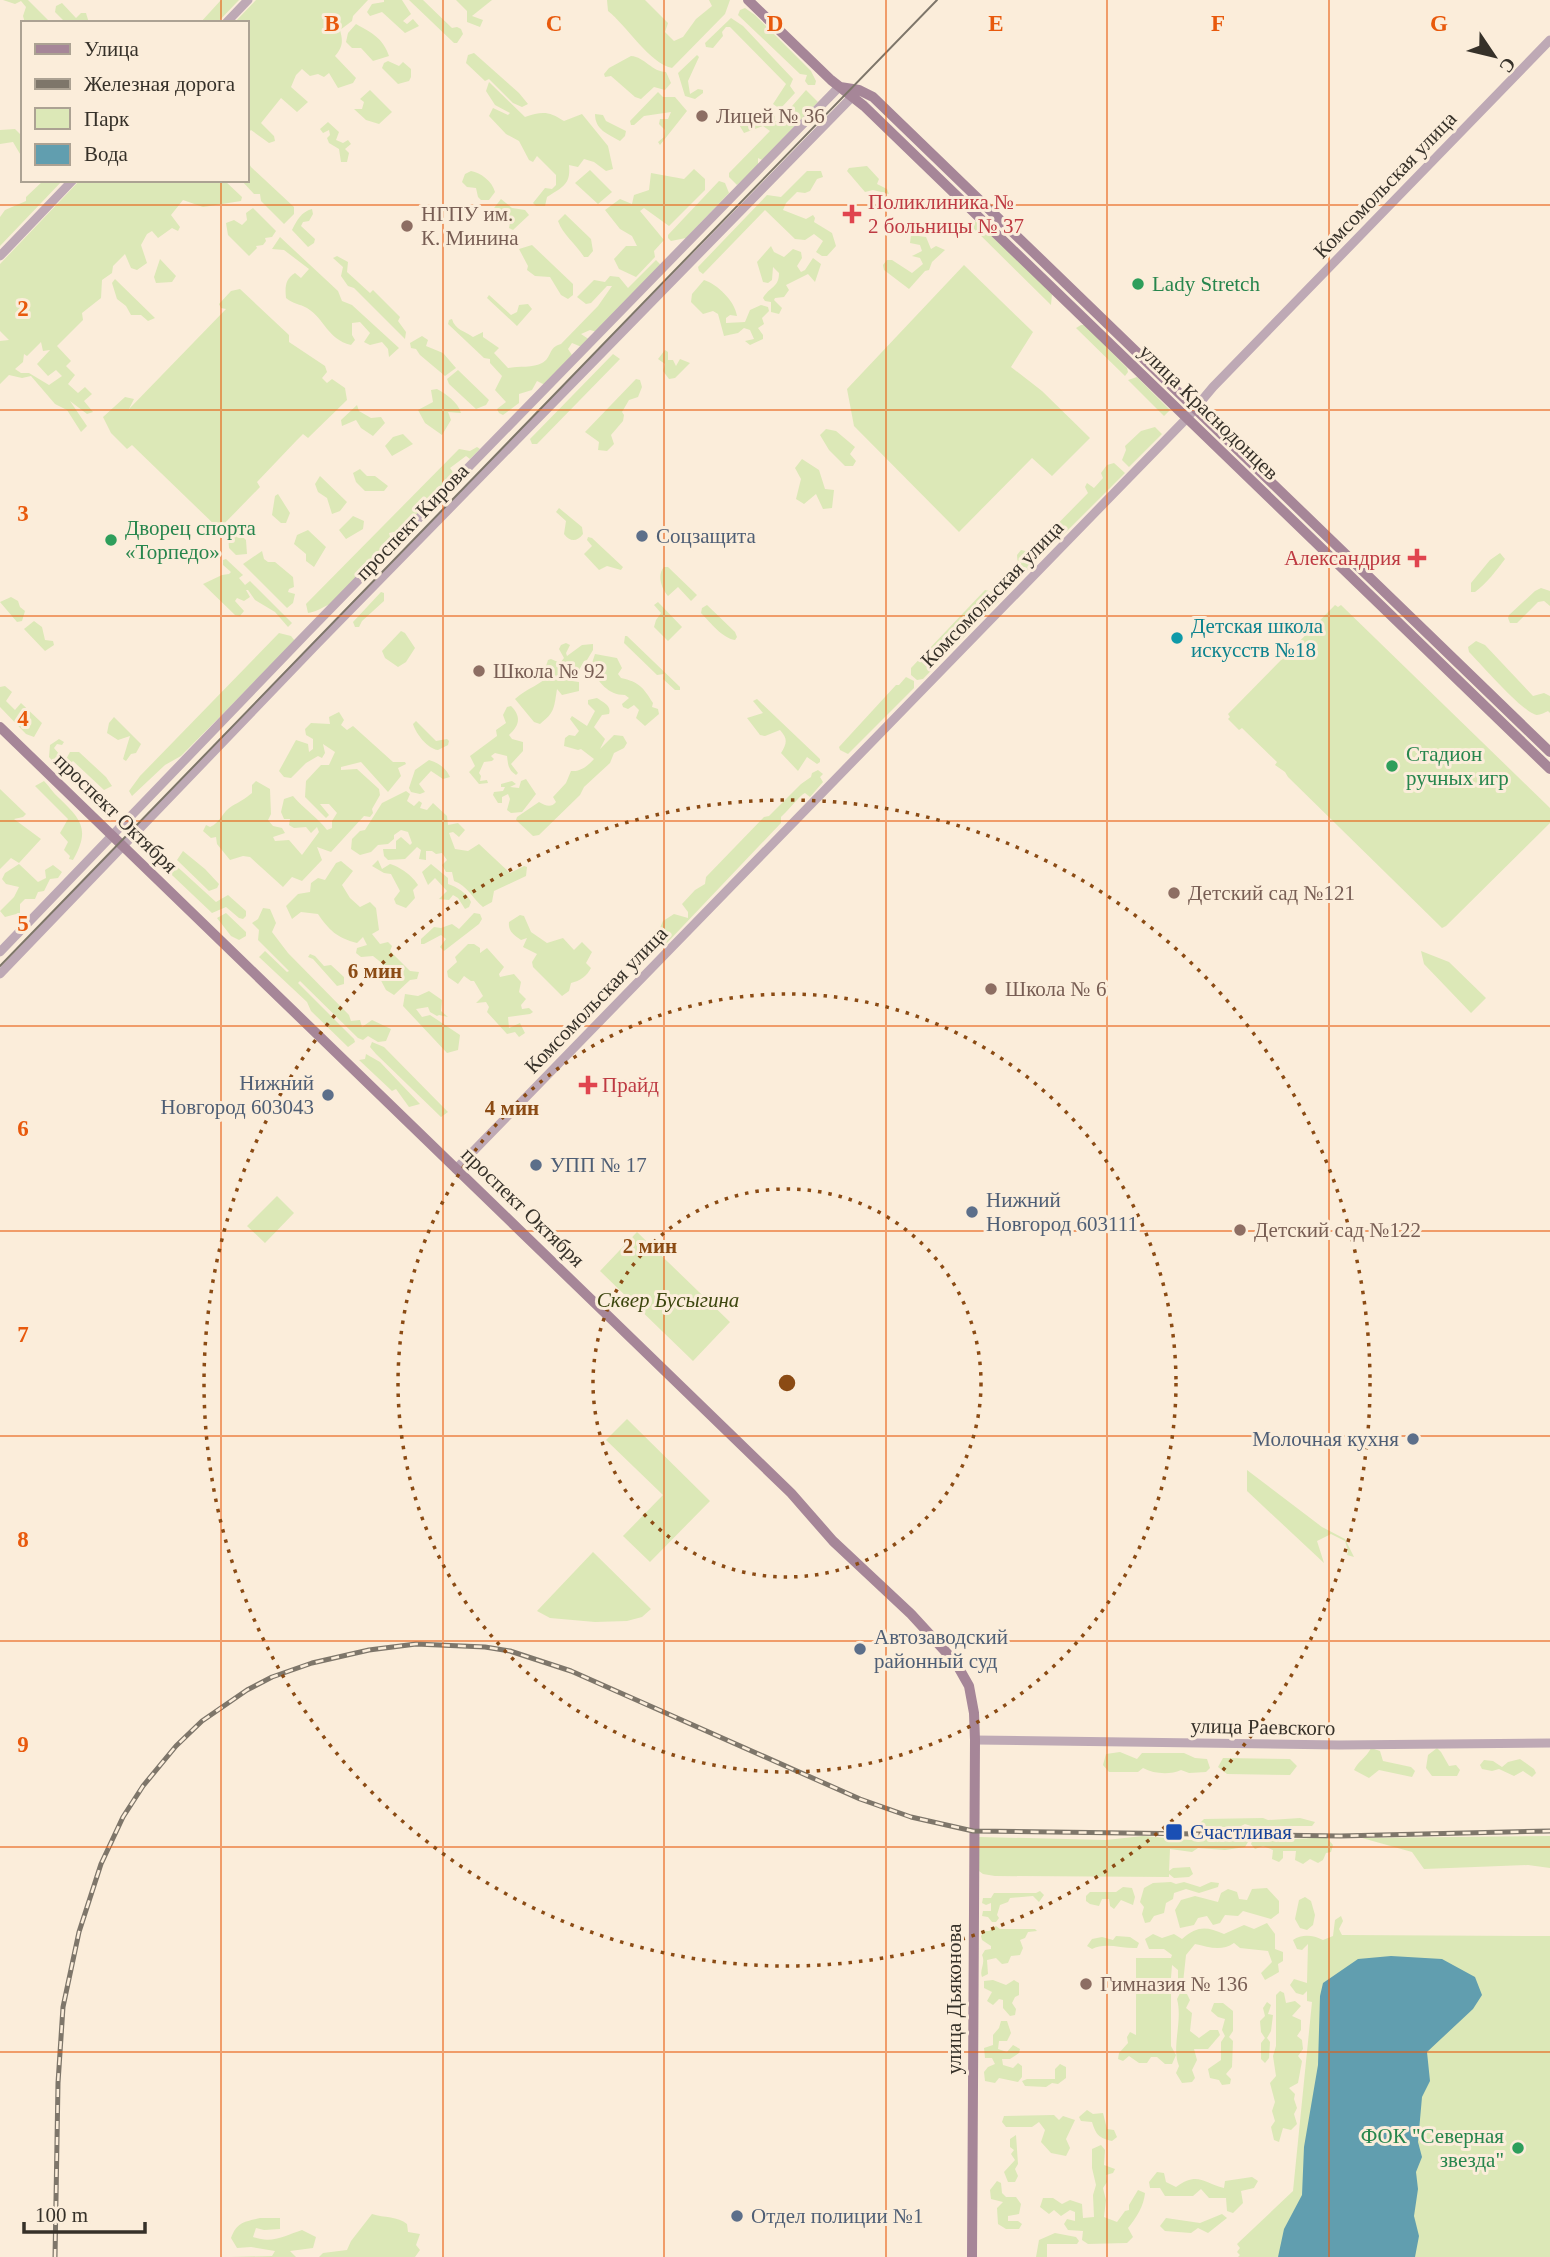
<svg xmlns="http://www.w3.org/2000/svg" width="1550" height="2257" font-family="'Times New Roman',serif">
<rect width="100%" height="100%" fill="#fbedda"/>
<path fill="#dce8b7" fill-rule="evenodd" d="M3,0h25l23,23h-26l-2,-7 3,-9 -5,-6 -6,3z
M221,0h18l-22,23h-17z
M256,0h112l-15,16 -1,5 -12,9c3,11 3,17 -5,26l21,22 -3,5 -15,5 -9,-15 -5,4 -6,-3 -8,2 -8,-7 -6,6 -5,12 17,15 -11,10 -16,-14 -20,25 13,13 1,5 -6,2 -18,-13 -4,4v-111h-13z
M384,0h18l9,14 -8,7 4,3 6,-5 6,7 -14,7 -23,-21 -12,4 -3,-4 5,-8 12,-2z
M409,0h14l29,28 5,-1 4,2 2,5 -6,9h-3z
M456,0h36l-20,16 11,4 -3,7 -13,-5v-11z
M607,0h38l23,23 -3,9 9,9 9,-4 13,-18 16,-13 -3,-6h21l-5,14 -53,54c-23,-5 -45,-42 -64,-57z
M62,3l14,15 5,-5h5l3,10h-23l-11,-11 1,-6z
M745,8l10,7 56,56 5,10 -1,4h-7l-3,-4 2,-6 -7,-1 -62,-59 2,-5z
M731,18l12,8 50,53 -3,7 5,7 -15,16 -7,-5 13,-20 -56,-57h-4l-4,5 1,4 -10,12 -7,-1 -1,-4z
M356,24c16,9 27,14 33,32l-16,5 -12,-13h-9l-6,-6 2,-9z
M474,53l45,40 9,11 -6,3 -9,-4 -24,-24 -4,2 -19,-18 2,-8z
M697,55l2,2 -11,24 2,13 8,-5 5,1v3l-8,6 -10,-3 -7,-23z
M631,56c14,1 21,16 35,16l5,11 -6,7 -11,-3 -13,12 -6,-2 -24,-21 -6,1 -1,-3 5,-6z
M388,61l11,5 4,-4 8,7v8l-2,4 -11,3 -16,-16 2,-5z
M489,82l36,35c17,-6 24,-6 39,4l18,-7 26,32 5,23 -7,2 -12,-9 -10,-3 -6,8 -9,-2c2,20 -7,22 -22,32l-2,9h-9l-3,-3 12,-15 7,1 4,-4v-10l-19,-19 -4,6 -4,-2 -10,-19 -13,-7 -17,-18 4,-8 15,7 2,-2 -15,-8 -9,-14z
M370,90l22,22 -13,12 -13,-4 -12,-11h8l2,-7 -4,-3z
M806,90l12,12 -56,58 -4,-2v9l-21,18 -8,-8v-4l41,-42 -7,-5 -19,7 -6,-10 14,-7 6,4 10,-9 7,5v5h4z
M658,92l5,5h12l12,14 -27,34 -2,-3 6,-5 1,-7 -6,-6 1,-5h8l3,-7 -27,4 -10,9h-3l-1,-4z
M595,114l8,1 3,6 20,10 -1,5 -5,5c-12,-7 -25,-11 -25,-27z
M328,122l11,10 -3,8 7,3 5,-3 3,4 -6,5 4,4 -2,9h-6l-2,-13 -10,-6 -2,-5 3,-3 -1,-5 -6,3 -3,-4z
M15,129l8,8v22l-10,-17 -13,2v-14z
M247,160l4,7 43,40v7l-10,10 -23,-23 -1,-7h-6l-13,-14h6z
M867,166l12,13 -2,5 10,5 2,5 -16,-4 -8,2 -18,-21 2,-3z
M694,169l11,10v11l-36,36 -25,-18 -4,3 24,29 -10,11 1,6 -19,20 -17,-8 -5,-10 12,-13h11l-5,-10 -12,-7 -15,-19 15,-11 12,5 2,-9 15,-5 2,-17 33,6z
M590,170l22,22 -14,12 -23,-21z
M471,171c10,2 21,10 24,21l-6,8h-8l-3,-3 -2,-9 -9,-1 -5,-5 3,-8z
M807,171h14l2,6 -6,2 -7,12 -5,2 -8,-1 -11,11 -3,7 23,9 7,-4 2,3 -1,4 18,11 4,13 -9,10h-5l-6,-4 7,-11 -9,-7 -9,6 -10,-1 -30,-29 -62,64 -4,-3 -1,-4 69,-72 14,2z
M44,180h19l-63,66v-29l5,-7 21,-9v-4z
M80,180h125l2,2 17,-2 18,17 -1,4 -38,6 -20,-7 -12,15 9,12 -2,4 -6,-3 -14,10 -6,-7 -5,3 -6,11 6,18 -10,7 -6,-2 -6,-14 -12,12 -1,7 -10,7 -1,18 -19,15 1,7 -26,26 14,15 -5,5 9,9 -7,9 10,9 7,-6 7,7 -8,7 9,11 -6,2 -17,-13 17,25 -6,6 -14,-22 -12,-6 -24,-28 -9,2 -13,-3 -9,9v-43l9,-1 -9,-9v-67zM41,342l2,9 7,-1 -13,14 11,12 8,-6 6,6 -13,9 -20,-12h-8l-6,-4 8,-7 1,-8 3,2z
M719,181l6,2 4,10 -43,45 -15,3 -3,-3v-3z
M501,199l11,9 13,2 4,5 -16,15 -4,-2 1,-5 -16,-15z
M253,208l23,23 -4,6 -7,1 1,3 -3,4 -7,1 1,2 -8,8 -21,-21 -2,-12 8,-3 8,5 5,-5 -1,-7z
M312,209l1,5 -4,7 -6,1 -2,4 14,13 -1,4 -6,4 -16,-17c5,-10 9,-18 20,-21z
M565,214l26,25 2,12 -5,6h-4c-8,-13 -21,-22 -26,-36z
M973,221h4l75,73 -1,11 -82,-81z
M911,235l15,2 5,12 5,-3 9,4 -13,12 -3,8 -4,1 -16,18 -25,-19 -1,-5 4,-5h5l20,13 11,-9 -3,-6 -8,-2 10,-5 -2,-6 -10,-2z
M280,237l58,54 4,10 10,4 47,43 -10,9 -1,-8 -6,-7 -12,3 -6,-3 6,-9 -10,-11 -8,1v12l3,5 -4,5c-24,-6 -26,-26 -44,-37 -7,-4 -14,-4 -21,-10 -1,-11 -1,-19 9,-25l6,5 8,-9 -25,-19 -12,-1z
M532,245l41,39v11l-5,4 -7,-4 -11,-18 -15,-1 -8,-6 1,-4 -9,-17z
M771,246l3,6 10,5 9,-8 8,3 1,6 -5,8 4,6 4,-2 8,-12 8,6 -6,18 -7,-8 -22,11 3,5 -5,7 -9,1 -1,2 8,8 -3,6 -8,-2v-10l-6,-1 -2,-3c6,-11 16,-10 16,-25l-6,-6 -1,13 -4,3 -5,-1 -6,-20z
M337,256l11,6 -1,10 23,21 3,-3 27,27 -2,4 8,11 -1,7 -51,-51 -6,-2 -7,-10 2,-9 -10,-9z
M160,259l16,17 -4,6 -16,1 -2,-6z
M656,260l6,6 -65,66 -7,-2 -9,4 9,6 -6,8 -12,-5 -4,6 4,6 -27,30 -8,-4 -5,9 -13,4v9l-16,12 -4,-2 -2,-4 9,-7 -11,-12 7,-14 -12,-13v-4l-6,-1 -36,-34 1,-4 3,-1c3,11 13,12 21,18l10,-5v5l16,11 -5,5 14,15c10,-2 26,0 34,-5 10,-5 6,-16 19,-19l37,-38 14,-20h-5l-16,17 -5,1 -9,-7 17,-17 11,2 5,-6 9,1 9,11z
M964,265l69,67 -22,35 31,24 48,47 -38,38 -20,-18 -73,74 -105,-106 -7,-37z
M115,279l40,39 -7,3 -7,-6h-10l-5,-9 -9,-7 -5,-16z
M704,280c13,4 31,21 33,36l-7,-1 -4,3v5l19,-1 5,-12 11,-5 7,2 1,4 -7,7 2,6 -6,4 5,7v4l-13,6 -5,-4 9,-2 -4,-9 -6,-2 -6,5 -14,3 -6,-22 -5,-3 -10,3 -12,-12 1,-8z
M240,289l49,46v7l36,24 2,6 -5,6 5,5 5,-4 13,9 2,12 -39,38 -5,-4 -6,6 -40,42 3,5 -41,42 -87,-84 -5,4 -16,-16 -8,-16 22,-20 9,2 -5,10 97,-100 -5,-1 -2,-4 12,-13z
M489,295l22,20 6,-3 2,-7 9,-1 4,5 -15,17 -30,-28z
M1081,325h4l42,43 1,4 -3,4 -49,-48z
M422,336l6,4 -2,6 17,7 13,15 -11,8 -25,-21 -4,-6 -5,-1 -1,-5z
M665,350l3,2v8h5l3,6 4,-7 10,4 -15,15 -6,1 -6,-8 2,-7 -7,-5z
M613,354l7,5 -83,85h-5l-2,-5z
M458,370l31,30 -3,5 -10,4 -27,-25 -2,-5z
M1137,377l33,33 -6,6 -36,-36z
M636,379l4,1 2,7 -4,10 -9,3 -7,12 2,3 -1,6 -12,14 3,9 -7,7 -9,-1 1,-8 -14,-10z
M437,389c9,5 21,13 24,24l-13,-1 3,8 -9,15 -17,-12 -7,-13 15,-8 -2,-12z
M357,405l2,6 12,7 10,-1 4,6 -12,13 -12,-8 -5,-8 -14,6 -1,-6z
M1155,427l7,7 -33,33 -7,-7 4,-10 -1,-4 16,-15z
M826,429l10,2 19,16 -5,7 6,7 -3,5h-8l-16,-16 -9,-15z
M403,434l10,10 -21,12 -7,-10 8,-9z
M477,447l3,2 -10,10 -4,-3 -16,12 5,7 -48,54 -18,4 3,10 -57,60c-11,2 -17,9 -27,10l-2,-9 153,-155 11,2z
M802,459l17,11 6,19 9,1 -2,18 -9,1 -7,-15 -12,10 -8,-5 5,-20 -6,-11z
M1114,463l11,10 -102,102 -5,-8 -1,-12 4,-5 9,2 58,-59 -3,-6 2,-4 7,5 9,-10 -2,-5 6,-8z
M360,469l7,7h8l13,10 -4,5h-19l-9,-9 -3,-9z
M320,476l27,26 -7,9 -8,3 -5,-16 -9,-6 -3,-8z
M278,494l12,19 -4,10h-5l-9,-8 3,-19z
M559,508l23,19 1,7c-6,8 -13,8 -19,0l2,-13 -10,-9z
M353,516l11,5 -1,8 -17,10 -7,-9z
M242,522l2,4 -3,9 5,5 1,14 -11,1 -7,-7 -1,-14z
M308,530l18,17 -12,20 -8,-6v-7l-12,-10 3,-9z
M588,537l4,1 31,29 -2,3 -14,-4 -8,4 -15,-16 8,-8 -5,-6z
M262,551l2,8 4,3h7l18,15 1,10 -5,2 -1,3 7,2 -2,9 -6,5 -44,-44z
M1500,553l5,6c-9,12 -18,24 -30,33h-4v-9l19,-23z
M226,559l17,16 -4,3 6,7 5,-4 42,42 -4,4 -13,-15 -20,-12 -7,-10h-2l4,7 -6,4 -7,-3 -2,3 9,10 -4,5 -5,-1 -32,-31 19,-9 7,-1 2,-2 -8,-7v-5z
M664,567h4l29,28 -6,6 -13,-14 -10,9c-7,-8 -11,-21 -4,-29z
M1541,588l9,3v15l-6,-5 -6,1 -21,21h-7l-2,-5 1,-3 26,-24z
M985,590c7,1 12,4 14,11l-76,78 -6,1 -6,-5v-7z
M381,592l3,1v8l-22,20 -3,6h-4l-2,-5z
M11,597l7,4 2,6 5,4 -3,10 -5,1 -17,-20z
M658,602l24,25 -14,14 -14,-14 2,-7 5,-7 -7,-8z
M707,605l28,27 2,5 -2,3c-13,-2 -24,-17 -34,-27l1,-5z
M1335,605l3,2 3,-2 209,203v15l-104,103 -4,2 -154,-151 -3,-5 -10,-7 2,-3 -35,-34 -3,2 -11,-11 2,-2 -2,-3z
M34,621l8,6 3,13 8,1 1,4 -9,6 -21,-22z
M401,631l4,2 10,15 -9,14 -8,5 -13,-9 -3,-7z
M279,633l12,3 4,5 -114,115 -16,9 -33,31 -3,-5 11,-15z
M625,636h2l53,51v3h-5l-12,-11 1,-5 -7,1 -33,-32z
M1476,641l9,4 48,51 11,-3 6,3v17l-2,-2c-2,1 -8,4 -11,4 -13,-1 -56,-51 -68,-63l-1,-5z
M566,643l4,2 -4,8 1,3 15,-11 11,-1v6l-6,10 -3,1 -6,11 -11,2 -2,6 14,2v9l-17,4 -5,-6c-3,19 -2,23 -17,35l-6,-2 -19,-23c12,-11 26,-14 37,-26l-7,-4 3,-9 3,-1 9,4 4,-5 -5,-9 2,-4z
M595,654l22,4 5,10 -4,6 3,4c18,4 22,9 32,25l-1,4 6,2 1,5 -14,12 -9,-8 3,-8 -5,-5 -6,4 -5,-2 -1,-3 7,-6 -4,-3c-18,0 -25,-13 -35,-26z
M906,677l8,4v7l-66,66 -8,-4 -1,-3 57,-62h3z
M5,686l7,6 -6,9 9,9 6,-7 21,20 -8,14 -8,-3 -26,-27v-20z
M597,698c6,4 15,8 12,16l-7,1 -8,12 11,12 -5,10 14,-14 9,1 4,7 -3,5 -10,5 -4,10 -26,24 -4,8 -41,40 -6,1 -17,-16 1,-3 22,-15c7,4 12,6 17,0l-3,-5 13,-14 5,-12c9,1 17,-5 23,-12l-13,-10 -3,1 -14,-4 1,-8 4,-3 6,1 4,-5 -9,-12 2,-3 15,10 8,-15 -7,-7v-4z
M757,699l63,60v3l-3,2 -10,-7 -9,14 -17,-18c6,-10 7,-14 -1,-23l-15,6 -5,-1 -13,-17 16,-5 -10,-12z
M511,706c11,11 8,20 -2,29l3,4 11,3v9l-12,13 7,9 -2,2c-8,-5 -8,-11 -9,-19l-12,-3 -4,3 3,3 -2,2 -8,1 -5,11 2,3 -1,5 7,-1 1,3 -9,1 -10,-12 6,-6 -5,-10 27,-20 -1,-6 10,-7 -3,-8 4,-8z
M339,712l5,8 -3,5 6,5 6,-4 40,36h12l1,2 -8,4 3,8 -13,16 -27,-30 -20,5v3l16,-1 22,20 1,6 -8,14 1,4 -3,4 -6,-1 -33,36 -14,-5 5,13 -20,21 -10,-4 -9,10 -33,-30 -7,-1 -13,4 -13,-16 -1,-7 -5,1 -8,-7 3,-6 4,2c10,-4 13,-16 22,-21 7,-4 13,-7 20,-13v-8l4,-4 14,8 1,25 -3,6 5,6 9,2 3,5 -12,4 2,4 14,-1 13,15 17,-23 -2,-5 -6,6 -5,-6 -12,1 -5,-3 1,-6h-6l-3,-7 3,-13 9,-3c11,13 24,21 34,34l5,-2v-7l5,-8 -8,-9h-9l9,11 -3,3 -21,-21 1,-16 15,-16h8l6,-13 -12,-8 2,9 -3,5 -4,-2 -12,7 -15,15 -7,-1 -5,-6 17,-31 12,4 1,8 4,-3v-10l-7,-4 -1,-6 6,-6 19,1 -1,-7z
M114,717l27,27 -5,9 -5,1 -5,7 -3,-2 7,-23 -12,4 -11,-7 2,-10z
M416,721l20,20 11,-2 2,2 -1,4 -10,5c-10,-1 -22,-16 -25,-26z
M59,739l5,3 -2,3 -5,-1 -3,4 11,13 5,-9h9l27,25 6,9 -8,4 -31,-29 -2,2 2,3 -8,9 -16,-18 1,-12z
M429,760c10,3 17,8 21,17l-7,2 -12,-8 -12,13 6,8 -5,2 -9,-2 -2,-4 6,-18z
M818,770l5,4 -3,3 3,5 -13,15 -5,-4c-5,2 -17,18 -24,24v6l-117,123 -8,-9 7,-16 11,-7 14,4v-6l-6,-8 13,-14 10,-6 1,-7 58,-60 5,-1 32,-32 10,-7 1,-4z
M526,779l10,15 -14,18 -11,1 -4,-3 3,-11 -2,-5 -6,3v6h-4l-5,-8 1,-3 9,-1 2,-4h-4v-3l11,-3 4,3 -6,3 9,1 2,-7z
M44,781c5,5 9,12 15,17 23,22 31,32 14,62l-4,-1 1,-3 -6,-6 4,-8 -8,-9 8,-14 -33,-33z
M0,789l26,25 -3,3 -9,2 27,20 -22,24 -8,-5 -11,11z
M406,791l4,3 -3,7 7,5 5,-5 3,2 -2,5 7,2 6,-7 14,13 1,9 10,-2 7,7 -6,7 -6,-5 -4,1 6,16 13,2 11,-7 31,29 14,-7 3,1 -1,9 -32,15 -2,11 -9,5c-10,-8 -16,-22 -29,-26l-2,-9h-6l-4,-7 5,-5 -5,-7 -6,1 -4,-3h-6v9l-7,-1 2,-9 -4,-3 -12,12 -17,1 -4,-4 -1,-7h13v-8l5,-4 9,8 2,-2 -4,-11 -7,-2 -7,5v4l-6,5 -10,1 -7,7 -11,3 -9,-6 1,-10 8,-8 5,-1 17,-27z
M160,851l56,51 12,-7 18,16v5l-3,3 -4,-1 -13,-11 -14,6 -58,-55 1,-4z
M183,851l22,18 14,15 -2,4 -8,3 -32,-31z
M378,860l4,9 8,-5c9,2 24,13 28,21l-5,5 2,8 -9,10 -10,-4 -2,-5 6,-8 -9,-17 -7,-1 -12,-7z
M341,861l12,10 -11,14 8,13 10,9 10,-5 6,6 3,22 -7,4 8,10 8,-2 4,4 -2,5 20,20 9,1 -2,7 -7,1 -16,15 -8,-5 -10,-19 7,-7 -10,-8 -12,1 -5,-4 1,-5 10,-3 -4,-8 -6,6c-20,-5 -28,-13 -39,-29l-17,-2 -9,7 -6,-13 12,-12 12,-2 1,-9 7,-5 7,2 11,-17z
M19,864l19,18 8,-4 -1,-8 8,-5 9,7 -4,6 -8,1 -6,12 -6,1 -3,7h-10l-5,5v9l-15,4 -5,-6 14,-14 5,-10 -13,-3 -4,-5 3,-6z
M431,864l17,14v6c9,3 19,9 23,18l-2,5 -4,2 -7,-11 -5,-3 -4,5 -10,-1 8,-8 -12,-13 -7,7 -6,-13z
M263,908l7,1 6,14 -4,9 16,21 61,62 2,6 9,-1 2,7 10,-7 19,9 -5,12 -8,1 -10,-6 -5,4 -5,-2 -58,-57 -2,2 56,56 1,3 -7,5 -37,-36 -4,-9 -48,-45 6,-6 22,21 2,-1 -31,-31 1,-10 -7,-7 6,-4z
M226,913l20,19v4l-7,4 -8,-4 -14,-18z
M474,913l6,1 2,5 -3,5 -35,27 -4,-4 6,-8 -5,-4 -17,9h-3v-5l13,-12 7,1 11,-4 7,5z
M520,915l4,1 7,16 16,11 16,-5 11,12 8,-8 10,10 -6,11 5,5c-4,8 -11,13 -20,15l-2,8 -7,5 -29,-29 -1,-5 5,-8 -14,-7 4,-9 -6,2c-7,-5 -13,-8 -12,-18z
M468,944h6l6,4v5l7,-5 17,19 -5,7 1,3 14,-3 7,8 -2,10 7,7 -5,6 1,4 7,-1 4,4 -3,2 -22,3 1,11 11,-5 5,10 -6,4 -4,-5 -8,2 -20,-22 2,-5 -3,-5 -10,1 7,-7 -9,-15h-3l-7,-5 -6,8 -10,-7 -1,-6 10,-9 -2,-5z
M1421,951l28,11 37,36 -15,15 -47,-49z
M310,954l5,2 9,10 7,-1 13,12v7l-7,2 -24,-27 -5,-2z
M429,991l13,9 -1,11 7,6 -9,-2 -2,1 -7,-4 -2,-5 -12,2 6,8 8,-2 30,20 -2,15 -11,3 -44,-47 2,-12 13,2z
M372,1042l12,5 64,65 -7,5 -65,-63 -6,-7z
M366,1054l14,8 40,42 -11,3 -13,-18 -4,2 -33,-31 6,-1z
M277,1196l17,17 -29,30 -18,-17z
M637,1232l93,90 -37,39 -93,-90z
M627,1419l83,82 -60,61 -27,-26 40,-41 -57,-55z
M1247,1470l75,57 23,12 9,18 -7,-2 1,-4 -3,-10 -14,-7 -14,7 7,22 -77,-72z
M593,1552l58,57 -9,8 -15,4 -32,1 -45,-4 -13,-7z
M1371,1748l9,3 3,10 28,6 4,4 -3,6 -33,-7 -10,8 -15,-8c4,-9 12,-12 17,-22z
M1437,1748l4,4 8,14 7,-1 4,5 -3,6h-25l-6,-8 2,-13z
M1120,1752l17,7 5,-6h42l11,5 12,1 3,9 -4,4 -17,1 -8,-3c-11,5 -27,4 -38,-2l-5,4h-29l-6,-7 3,-11z
M1223,1758l67,1 7,7 -7,9 -63,-1 -9,-7z
M1520,1759l14,10 2,4 -4,4 -9,-6 -9,5 -15,-7 -7,2 -10,-2 -2,-4 4,-5 9,1 9,6 6,-5z
M1263,1818l5,2 32,-2 15,4 -3,4h-61l-6,-2 -6,3h-35l-4,-4 4,-4z
M1143,1836l47,4 29,-3 27,1 2,4 -3,5 -20,3 -27,-2 -6,4 -22,-3 -1,22 4,-3 17,-1 3,7 -4,3 -15,1 -5,-4v3l-174,-1 -12,-2 -4,-3v-34l127,3z
M1550,1836v32l-22,-3 -104,4 -12,-17 -50,-14z
M1267,1837c19,5 40,0 60,1l6,7 -2,7 -5,1 -3,7 -5,3 -8,-4 -7,5 -8,-4 1,-9h-13v7l-4,4 -7,-3 1,-9 -10,-4 -8,3 -4,-5 2,-5 8,1z
M1171,1882l5,2 8,-2 16,5 11,-5 8,1 -1,4 -19,6 -13,-4 -12,4 -1,6 -7,4 -2,10 -10,3 -4,6 -5,1 -3,-9 2,-7 -4,-5 4,-14 9,-5z
M1123,1887l9,1 3,9 -2,8 -12,-5 -7,9 -4,-3 -1,-7h-7l-3,7 -9,-2 -4,-3v-5l4,-4h26z
M1267,1888l12,13v12l-8,6 -28,-8 -5,5 -13,-1 -5,8 -7,2 -6,-9 -9,2 -4,7 -14,3 -5,-18 6,-10 14,-4 23,6 3,-9 7,-4 9,3 2,7 8,1 5,-11z
M1040,1891l4,4 -5,7 -6,-6 -23,2 -2,4 -8,3 -3,10 2,3 -3,4h-4l-4,-5 -6,-1 1,-5h8v-8l-5,2 -4,-2 1,-5h8l3,-5h42z
M1305,1897l6,4 4,14 -2,10 -6,5 -7,-2 -5,-9 4,-19z
M1341,1916l2,5 -4,8 3,6 208,1v321h-312l2,-2 -3,-3 3,-4 -3,-4 56,-53 19,-189 -5,-1v-10l-4,4 -7,-2 -6,-8 4,-6 13,4 1,-39 -6,6 -5,-1 -4,-9c9,-6 20,-5 30,0l10,-4 2,-16z
M1267,1923l8,11v15l8,3v9l-5,3 1,8 -14,8 -4,-7 11,-11 -4,-11 -28,-3 -6,-5c-13,9 -25,4 -39,1l-9,11 -3,28 4,3 -1,5 -8,-2v-19l-6,-5 -1,13h-35v-20h35l1,-3 -8,-6h-15l-4,-10 8,-5 9,4 12,-4 8,5c15,-13 24,-13 42,-5l20,-9 10,4z
M996,1926l4,3h35l2,2 -9,1 -3,6 -5,2 3,8 -3,7 -9,1 -3,7 -6,1 -6,-6 -9,2 1,14 -6,3c-3,-7 4,-14 0,-22l3,-5 6,-1v-3l-9,-6 -1,-4 3,-5h5z
M1116,1936l14,1 9,6 -2,5c-14,1 -32,-6 -45,1l-5,-3 5,-7 10,-2 11,3z
M993,1980l13,5 8,-5 5,3v12l-4,2 -3,6 4,6 -1,6 -5,1 -7,-8v-8l-4,-1 -6,6 -6,-4 5,-9 -8,-4v-7z
M1171,1982v64l5,9 -4,9h-7l-8,-7h-6l-4,6h-8l-10,-7 -6,5 -5,-2 1,-6 9,-10 -1,-6 3,-5 6,3v-52z
M1280,1991l4,2 2,10 9,-2 6,5 -9,10 9,4v10l-4,6 5,4 1,9 -5,7 4,5 -4,22 -9,5 6,6 -1,5 3,9 -3,6 3,10 -6,6 -8,-2 -4,14 -5,-2 -3,-13 4,-6 -3,-10 3,-9 -5,-19 6,-7 -3,-20 3,-10v-51z
M1180,1993l7,1 3,6 -4,8 6,5 -2,18 9,7 11,-8h8l2,5 -12,14h-14l3,11 -5,10 3,8 -3,4 -10,1 -6,-10 3,-7c-8,-18 4,-45 -2,-67z
M1267,2002l4,3 -3,9 5,1 -2,16 -4,7 3,4 -1,16 -4,5 -4,-4v-16l4,-5 -4,-6 -1,-11 5,-5 -2,-8z
M1214,2003h9l10,8v20l-4,6 4,4 -1,26 -6,7 5,5 -1,5 -8,1 -3,-5 -9,-2 -2,-9 13,-9v-18l4,-6 -3,-6 3,-11 -7,-2 -7,-6z
M1001,2021h6l4,12 -4,8h-8l-1,8 9,3 6,-7 7,4 -1,4 -9,6h-8l1,6 10,3 5,-5 4,3v11l-4,5 -19,-4 -4,5 -10,-2 -1,-9 4,-5 7,-3 -3,-6h-7l-1,-10 9,-3v-10l6,-7z
M1060,2064l6,3v11l-8,6 -6,-1 -6,4 -21,-1 -3,-5 5,-2h28v-10z
M1087,2110l6,4 10,-1 4,16 7,1 3,7 -5,4c-13,-3 -16,-6 -20,-19l-11,-1 -2,-4z
M1054,2115l5,5 4,-4 12,4 -9,19 4,9 -4,8 -15,-3 -10,-11 4,-12 -6,-8 -7,5h-26l-4,-5 2,-6z
M1016,2135l2,29 -3,5 3,7 -3,6h-7l-4,-10 11,-12 -4,-6 3,-4 -4,-3v-8z
M1101,2145l4,5 -1,15 11,4 -2,4 -7,2 1,7 -4,6 3,12 -2,17 13,5 8,-11 4,-1v-5l9,-15 7,3c-1,13 -9,25 -17,35l5,9 -6,6 -39,1 -6,-4 1,-9 -15,-1 -4,-6 3,-5 8,2v-9l-5,-2 -9,6 -7,-6 -5,4 -9,-7 3,-9h10l9,6 8,-4 12,4 1,14 11,-1 -1,-22 3,-10 -4,-17v-19z
M1157,2172l7,1 2,9 10,5c22,-16 27,-4 48,1l1,-7 27,-4 6,4 -4,7 -13,3 2,12 -10,10 -6,-2 -1,-13h-17l-8,-9 -8,7h-28l-5,-8h-10l-1,-6z
M997,2181l4,2 1,10 4,4h10l5,7 -2,10 -11,2v5h10l4,3 -3,5h-13l-8,-5 -1,-16 6,-6 -12,-3 -1,-9z
M372,2214c12,4 26,2 35,10l1,8 12,2 -4,11 4,5 -5,7h-96l4,-4 24,-3 4,-9z
M1222,2214l5,4 -19,15 -10,-5 -7,5 -26,-2 -5,-5 6,-8 34,5z
M260,2218h20v11l-16,1 -8,-2 -3,9c19,7 31,-1 49,-7l14,7 -3,11 -23,3 6,6h-67l43,-1 3,-5 -24,-4 -14,1 -6,-10c6,-16 13,-16 29,-20z
M1055,2233l21,4 3,4 -2,3h-30v13h-11l3,-17z"/>
<path fill="#619eaf" d="M1391,1956l51,3 33,18 7,18 -9,14 -46,43 3,29 -8,16 -4,45 4,15 -6,15 2,17 -4,27 5,20 -4,21h-137l6,-28 18,-34 2,-48 14,-82 2,-69 3,-13 35,-24z"/>
<g fill="none" stroke-linecap="round" stroke-linejoin="round">
<path stroke="#bea9b5" stroke-width="9" d="M226,23l22,-23
M0,256l73,-76
M0,952l307,-319 532,-546
M0,974l317,-330 535,-547
M456,1169l731,-751 26,-31 337,-347
M975,1740l364,5 211,-2"/>
<path stroke="#a68698" stroke-width="10" d="M748,0l83,80 33,26 686,663
M840,87l19,3 14,7 677,655
M0,727l791,766 42,48 78,73 45,49 13,23 5,27 1,27 -3,517"/>
<path stroke="#7e766a" stroke-width="2" d="M0,966l937,-966"/>
<g stroke="#7e766a" stroke-width="5">
<path id="rail" d="M55,2257l3,-174 5,-76 16,-75 22,-68 22,-47 20,-31 33,-40 26,-25 45,-31 25,-13 40,-14 57,-13 47,-6 69,3 25,4 61,20 289,128 51,18 62,14 367,5 210,-5"/>
</g>
<use href="#rail" stroke="#fbedda" stroke-width="2.5" stroke-dasharray="8" stroke-linecap="butt"/>
</g>
<path fill="none" stroke="#e8590c" stroke-width="2" stroke-opacity="0.55" d="M221,0v23M443,0v2257M664,0v2257M886,0v2257M1107,0v2257M1329,0v2257M221,180v2077M0,205h1550M0,410h1550M0,616h1550M0,821h1550M0,1026h1550M0,1231h1550M0,1436h1550M0,1641h1550M0,1847h1550M0,2052h1550"/>
<g fill="none" stroke="#8b4b14" stroke-width="3.5" stroke-dasharray="3.5 7">
<circle cx="787" cy="1383" r="194"/>
<circle cx="787" cy="1383" r="389"/>
<circle cx="787" cy="1383" r="583"/>
</g>
<g fill="#8d6e63" stroke="#fbedda" stroke-width="2.5">
<circle cx="702" cy="116" r="7"/>
<circle cx="407" cy="226" r="7"/>
<circle cx="479" cy="671" r="7"/>
<circle cx="1174" cy="893" r="7"/>
<circle cx="991" cy="989" r="7"/>
<circle cx="1240" cy="1230" r="7"/>
<circle cx="1086" cy="1984" r="7"/>
</g>
<g fill="#e0444e" stroke="#fbedda" stroke-width="2.5">
<path d="M848.5 203.5h7v7h7v7h-7v7h-7v-7h-7v-7h7z"/>
<path d="M1413.5 547.5h7v7h7v7h-7v7h-7v-7h-7v-7h7z"/>
<path d="M584.5 1074.5h7v7h7v7h-7v7h-7v-7h-7v-7h7z"/>
</g>
<g fill="#2e9e5b" stroke="#fbedda" stroke-width="2.5">
<circle cx="1138" cy="284" r="7"/>
<circle cx="111" cy="540" r="7"/>
<circle cx="1392" cy="766" r="7"/>
<circle cx="1518" cy="2148" r="7"/>
</g>
<g fill="#5c6f8a" stroke="#fbedda" stroke-width="2.5">
<circle cx="642" cy="536" r="7"/>
<circle cx="328" cy="1095" r="7"/>
<circle cx="536" cy="1165" r="7"/>
<circle cx="972" cy="1212" r="7"/>
<circle cx="1413" cy="1439" r="7"/>
<circle cx="860" cy="1649" r="7"/>
<circle cx="737" cy="2216" r="7"/>
</g>
<circle fill="#0f9aa8" stroke="#fbedda" stroke-width="2.5" cx="1177" cy="638" r="7"/>
<rect fill="#1a4fb4" stroke="#fbedda" stroke-width="2.5" x="1165" y="1823" width="18" height="18" rx="3.5"/>
<g text-anchor="middle" stroke-width="6" stroke-linejoin="round" paint-order="stroke">
<g font-size="21" fill="#785e54" stroke="#fbedda" text-anchor="start">
<text x="716" y="123">Лицей № 36</text>
<text x="421" y="221">НГПУ им.<tspan x="421" dy="24">К. Минина</tspan></text>
<text x="493" y="678">Школа № 92</text>
<text x="1188" y="900">Детский сад №121</text>
<text x="1005" y="996">Школа № 6</text>
<text x="1254" y="1237">Детский сад №122</text>
<text x="1100" y="1991">Гимназия № 136</text>
</g>
<g font-size="21" fill="#363129" stroke="#fbedda">
<text transform="translate(1385 185) rotate(-46)" y="7">Комсомольская улица</text>
<text transform="translate(1209 412) rotate(44)" y="7">улица Краснодонцев</text>
<text transform="translate(412 522) rotate(-46)" y="7">проспект Кирова</text>
<text transform="translate(992 594) rotate(-46)" y="7">Комсомольская улица</text>
<text transform="translate(116 813) rotate(44)" y="7">проспект Октября</text>
<text transform="translate(596 1000) rotate(-46)" y="7">Комсомольская улица</text>
<text transform="translate(523 1207) rotate(44)" y="7">проспект Октября</text>
<text transform="translate(1263 1727) rotate(1)" y="7">улица Раевского</text>
<text transform="translate(954 1999) rotate(-90)" y="7">улица Дьяконова</text>
</g>
<g font-size="21" fill="#be3a42" stroke="#fbedda" text-anchor="start">
<text x="868" y="209">Поликлиника №<tspan x="868" dy="24">2 больницы № 37</tspan></text>
<text x="1401" y="565" text-anchor="end">Александрия</text>
<text x="602" y="1092">Прайд</text>
</g>
<g font-size="21" fill="#27864d" stroke="#fbedda" text-anchor="start">
<text x="1152" y="291">Lady Stretch</text>
<text x="125" y="535">Дворец спорта<tspan x="125" dy="24">«Торпедо»</tspan></text>
<text x="1406" y="761">Стадион<tspan x="1406" dy="24">ручных игр</tspan></text>
<text x="1504" y="2143" text-anchor="end">ФОК "Северная<tspan x="1504" dy="24">звезда"</tspan></text>
</g>
<g font-size="21" fill="#4e5e75" stroke="#fbedda" text-anchor="start">
<text x="656" y="543">Соцзащита</text>
<text x="314" y="1090" text-anchor="end">Нижний<tspan x="314" dy="24">Новгород 603043</tspan></text>
<text x="550" y="1172">УПП № 17</text>
<text x="986" y="1207">Нижний<tspan x="986" dy="24">Новгород 603111</tspan></text>
<text x="1399" y="1446" text-anchor="end">Молочная кухня</text>
<text x="874" y="1644">Автозаводский<tspan x="874" dy="24">районный суд</tspan></text>
<text x="751" y="2223">Отдел полиции №1</text>
</g>
<g font-size="21" fill="#0d838f" stroke="#fbedda" text-anchor="start">
<text x="1191" y="633">Детская школа<tspan x="1191" dy="24">искусств №18</tspan></text>
</g>
<g font-size="21" font-style="italic" fill="#3d470f" stroke="#fbedda">
<text x="668" y="1307">Сквер Бусыгина</text>
</g>
<g font-size="21" fill="#164399" stroke="#fbedda" text-anchor="start">
<text x="1190" y="1839">Счастливая</text>
</g>
</g>
<g font-size="23" text-anchor="middle" font-weight="bold" fill="#e8590c" stroke="#fbedda" stroke-width="6" stroke-linejoin="round" paint-order="stroke">
<text x="332" y="31">B</text>
<text x="554" y="31">C</text>
<text x="775" y="31">D</text>
<text x="996" y="31">E</text>
<text x="1218" y="31">F</text>
<text x="1439" y="31">G</text>
<text x="23" y="316">2</text>
<text x="23" y="521">3</text>
<text x="23" y="726">4</text>
<text x="23" y="931">5</text>
<text x="23" y="1136">6</text>
<text x="23" y="1342">7</text>
<text x="23" y="1547">8</text>
<text x="23" y="1752">9</text>
</g>
<circle cx="787" cy="1383" r="10" fill="#8b4b14" stroke="#fbedda" stroke-width="3.5"/>
<g font-size="21" text-anchor="middle" font-weight="bold" fill="#8b4b14" stroke="#fbedda" stroke-width="6" stroke-linejoin="round" paint-order="stroke">
<text x="375" y="978">6 мин</text>
<text x="512" y="1115">4 мин</text>
<text x="650" y="1253">2 мин</text>
</g>
<rect x="21" y="21" width="228" height="161" fill="#fbedda" stroke="#aca293" stroke-width="2"/>
<rect x="35" y="44" width="35" height="10" fill="#a68698" stroke="#aca293" stroke-width="2"/>
<text x="84" y="56" font-size="21" fill="#363129">Улица</text>
<rect x="35" y="79" width="35" height="10" fill="#7e766a" stroke="#aca293" stroke-width="2"/>
<text x="84" y="91" font-size="21" fill="#363129">Железная дорога</text>
<rect x="35" y="108" width="35" height="21" fill="#dce8b7" stroke="#aca293" stroke-width="2"/>
<text x="84" y="126" font-size="21" fill="#363129">Парк</text>
<rect x="35" y="144" width="35" height="21" fill="#619eaf" stroke="#aca293" stroke-width="2"/>
<text x="84" y="161" font-size="21" fill="#363129">Вода</text>
<g transform="translate(1494 56) rotate(125)" stroke="#fbedda" stroke-width="5" paint-order="stroke">
<path d="M0-5L12 26L0 18L-12 26Z" fill="#363129"/>
<text y="-10" font-size="19" font-weight="bold" text-anchor="middle" fill="#363129">С</text>
</g>
<path d="M24 2222v10h121v-10" fill="none" stroke="#363129" stroke-width="3.5"/>
<text x="35" y="2222" font-size="21" fill="#363129" stroke="#fbedda" stroke-width="5" paint-order="stroke">100 m</text>
</svg>
